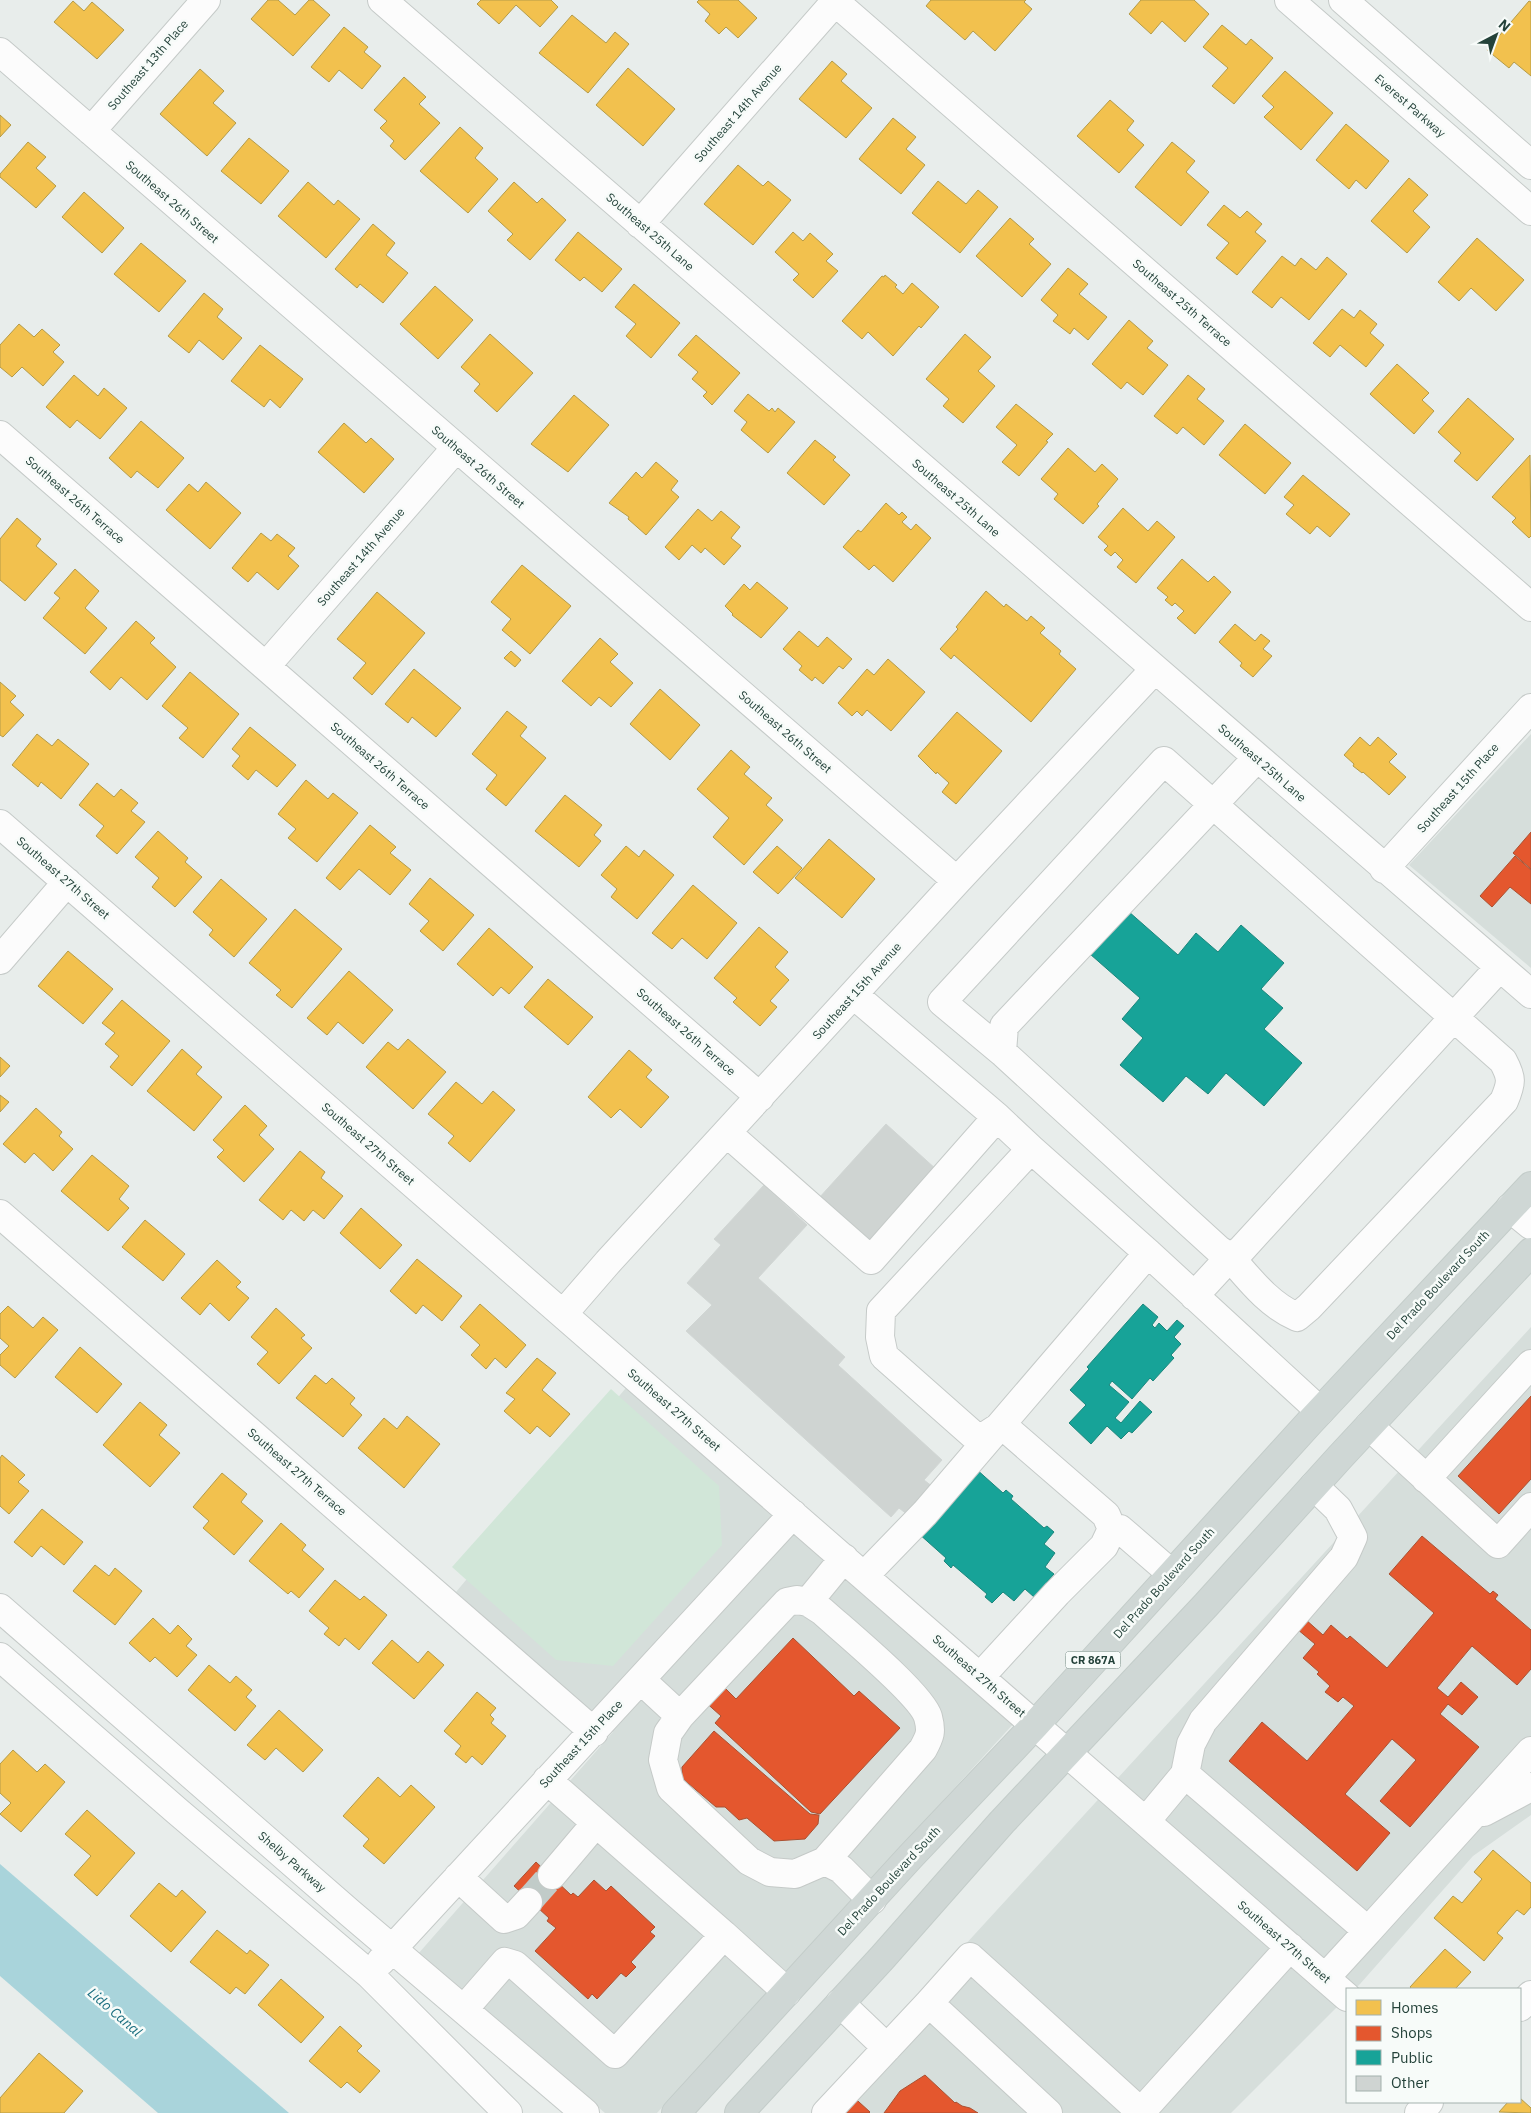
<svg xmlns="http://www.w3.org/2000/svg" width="1531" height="2113" font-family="'IBM Plex Sans',sans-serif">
<rect width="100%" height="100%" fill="#e8edeb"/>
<path fill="#d6dedb" d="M1531,734v234l-122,-103z
M1531,1327v488l-58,41 -113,128 -129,129h-420z
M640,1371l386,339 -369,403h-52l-187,-159 195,-222 -157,-140z"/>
<path fill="#d1e6d8" d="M611,1389l108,97 3,59 -109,121 -57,-6 -104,-93z"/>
<path fill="#a9d4db" d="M0,1864l289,249h-131l-158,-137z"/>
<path fill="#f2c14e" stroke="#b49b48" d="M268,0h10l17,15 14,-15h4l17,15 -37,41 -42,-37z
M481,0h70l7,7 -18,20 -24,-22 -17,19 -22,-20z
M699,0h39l19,18 -19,20 -12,-11 -7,7 -14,-13 5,-7 -13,-12z
M931,0h95l-2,2 8,7 -37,42 -22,-20 -8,9 -39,-34z
M1141,0h53l15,14 -24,28 -23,-21 -11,13 -22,-20z
M73,1l11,10 8,-9 32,28 -27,29 -43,-37z
M1529,1l2,1v74l-17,-14 -5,6 -22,-18z
M572,15l34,28 9,-11 14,12 -41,49 -49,-40z
M1222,25l24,20 5,-6 22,19 -39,46 -22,-18 16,-18 -25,-21z
M344,27l24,20 -4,5 17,14 -19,23 -23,-19 -10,12 -18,-15z
M832,61l15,13 -6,7 31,27 -26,30 -47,-39z
M628,68l47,41 -32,37 -47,-41z
M200,69l24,22 -11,12 23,20 -29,33 -47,-42z
M1285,71l48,42 -32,37 -37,-33 10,-10 -12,-11z
M404,77l22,20 -7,7 21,19 -35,37 -15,-14 4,-5 -14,-13 7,-7 -13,-11z
M1110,100l24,21 -7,9 17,15 -25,28 -42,-37z
M0,115l11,10 -11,12z
M893,118l23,19 -10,12 19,16 -24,29 -42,-35z
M1346,124l43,37 -23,28 -10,-9 -7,9 -33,-29z
M460,127l23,21 -8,10 23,21 -30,34 -48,-42z
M249,138l40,33 -28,33 -40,-33z
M28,142l18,15 -10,11 20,18 -20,22 -36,-31v-3z
M1172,142l23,19 -9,11 23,20 -28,34 -46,-39z
M738,165l25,21 5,-5 23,19 -38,45 -49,-41z
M1409,178l19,17 -15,16 17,16 -23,26 -36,-32z
M938,181l28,23 12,-14 20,17 -38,46 -48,-40z
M308,182l26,23 4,-5 22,19 -34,39 -48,-42z
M514,182l23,21 5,-5 24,22 -36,40 -23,-20 6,-6 -25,-23z
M84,192l40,36 -22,25 -40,-36z
M1224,205l16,13 7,-7 15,13 -7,8 11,9 -29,34 -21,-17 13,-15 -22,-18z
M1010,218l24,21 -5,5 22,20 -29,33 -46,-41z
M373,224l22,19 -9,12 22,18 -25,30 -23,-19 -3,4 -22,-19z
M578,232l44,37 -20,23 -18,-15 -4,4 -25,-21z
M793,232l10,9 7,-8 23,21 -7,7 12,10 -25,27 -20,-18 6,-6 -24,-22z
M1477,238l47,42 -28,31 -25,-23 -12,13 -21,-19z
M141,243l45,38 -27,31 -45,-38z
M1282,256l13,10 6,-8 15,12 11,-13 20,17 -38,46 -28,-23 -9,11 -20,-16z
M1068,268l20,16 -9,10 28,23 -19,23 -14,-12 -4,6 -17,-13 5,-6 -17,-15z
M885,275l12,10 -2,2 8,7 9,-11 27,24 -18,21 -2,-2 -26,30 -25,-24 -6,7 -20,-18 40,-45 2,1z
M634,284l46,39 -29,35 -25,-22 10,-12 -21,-17z
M435,286l38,34 -35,39 -38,-35z
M204,293l19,16 -6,8 25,21 -19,22 -24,-20 -10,13 -21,-17z
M1342,309l12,9 6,-8 17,14 -7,9 14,12 -18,22 -26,-22 -10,12 -17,-14z
M1129,320l24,21 -6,7 21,17 -25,30 -16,-13 -6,7 -29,-25z
M19,324l15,13 8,-8 18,16 -7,7 11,10 -21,24 -21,-19 -10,10 -12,-10v-22z
M490,334l43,39 -36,39 -23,-21 6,-7 -19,-17z
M965,334l26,23 -13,14 17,15 -32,37 -20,-17 6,-7 -23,-20z
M696,335l44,38 -28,32 -9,-9 4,-4 -15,-13 6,-7 -20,-17z
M260,345l43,34 -23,29 -10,-9 -6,8 -33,-26z
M1397,364l32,29 -7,7 12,11 -20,23 -44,-40z
M74,375l24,21 6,-8 23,20 -27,31 -23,-19 -7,8 -24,-21z
M1188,375l17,14 -8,10 27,22 -20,24 -21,-18 -6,7 -23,-18z
M748,394l21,17 3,-3 3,4 3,-4 17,14 -27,31 -27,-23 6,-8 -13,-11z
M574,395l35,30 -41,47 -37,-28z
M1468,398l46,41 -37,42 -23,-20 7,-8 -23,-21z
M1016,404l37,30 -7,7 2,1 -29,34 -17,-14 15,-17 -21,-18z
M141,421l43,37 -26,30 -21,-17 -6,7 -22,-20z
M344,423l22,20 5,-5 23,21 -30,34 -46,-41z
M1245,424l46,39 -26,31 -46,-39z
M815,440l21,17 -3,3 17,15 -26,30 -37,-32z
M1068,448l27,24 7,-8 16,15 -21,25 2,2 -16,18 -29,-25 4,-5 -17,-15z
M1530,455l1,81 -2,2 -17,-16 4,-4 -24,-21z
M656,462l22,19 -7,9 8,7 -33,38 -18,-16 1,-2 -20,-14 27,-31 6,6z
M1303,475l47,39 -20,23 -13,-11 -7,8 -24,-20 8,-9 -10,-8z
M206,482l35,31 -31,36 -44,-39 23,-26 9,8z
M886,503l13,12 3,-3 5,5 -5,5 9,8 5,-6 15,14 -38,44 -19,-17 -5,5 -26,-23 15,-17 3,2z
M1123,508l25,23 9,-10 18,16 -39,46 -19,-16 6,-7 -8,-8 -4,4 -7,-6 4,-4 -10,-9z
M698,509l14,12 9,-10 19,16 -9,11 10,8 -17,19 -19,-17 -4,5 -9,-8 -13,15 -14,-13z
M17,518l24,21 -5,7 21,18 -32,37 -25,-21v-41z
M261,533l10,8 6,-7 18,14 -7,8 11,10 -21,24 -21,-18 -9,10 -16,-14z
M1182,559l26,23 6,-6 17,16 -36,42 -18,-16 7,-7 -9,-8 -3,3 -7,-6 3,-3 -11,-9z
M522,565l49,41 -41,48 -28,-24 9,-11 -20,-17z
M75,569l24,22 -14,17 22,20 -22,26 -42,-36 17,-20 -6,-5z
M757,582l31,26 -27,30 -29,-23 1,-1 -8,-8 19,-22 6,6z
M986,591l18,16 2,-3 21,17 4,-5 14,12 -5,5 21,18 -2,3 17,15 -45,53 -77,-67 -3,4 -11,-10 18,-20 -2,-2z
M377,592l48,41 -53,62 -19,-17 13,-15 -29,-24z
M136,621l19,17 -5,5 26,24 -29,33 -26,-23 -11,13 -20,-18z
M1235,624l20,17 6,-7 9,7 -7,8 9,7 -19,21 -13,-11 2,-3 -23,-21z
M799,631l19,16 9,-10 25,22 -9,10 -4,-3 -16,18 -8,-7 -3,4 -13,-11 3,-4 -19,-17z
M600,638l18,16 -8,8 23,21 -22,24 -12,-10 -8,9 -29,-25z
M511,651l10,9 -6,7 -11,-9z
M888,659l37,33 -34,39 -24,-21 -5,6 -5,-5 -5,5 -14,-13 29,-34 7,6z
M414,669l47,39 -25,29 -24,-20 -4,6 -23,-19z
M190,672l49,42 -36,44 -24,-20 9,-10 -26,-22z
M0,682l16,14 -6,6 14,13 -21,22 -3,-2z
M660,689l40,36 -30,35 -40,-36z
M507,711l20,16 -7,9 26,22 -40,48 -20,-17 11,-14 -25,-21z
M957,712l45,39 -46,53 -14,-12 7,-9 -12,-11 -1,2 -18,-18z
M250,727l46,38 -19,22 -21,-17 -8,10 -16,-14 8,-10 -8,-7z
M37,734l15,12 6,-7 31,25 -28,35 -20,-17 -3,5 -26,-22z
M1360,737l10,9 8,-9 19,17 -8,8 17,15 -17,18 -26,-23 -1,1 -9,-7 1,-2 -10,-9z
M731,750l19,17 -6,7 28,24 -6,7 17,15 -39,45 -31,-28 16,-19 -32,-29z
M306,780l22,19 5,-6 25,20 -41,49 -29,-24 8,-9 -18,-15z
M97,783l17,14 7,-8 17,14 -7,8 14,11 -28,32 -21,-18 8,-10 -25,-21z
M565,795l37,30 -8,10 7,6 -22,26 -44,-36z
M370,825l26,22 -6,6 21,17 -21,25 -31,-26 -19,21 -14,-12z
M158,831l30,27 -3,4 17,15 -27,30 -23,-20 7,-9 -24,-21z
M829,839l46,40 -33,39 -47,-40z
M626,846l13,11 5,-7 30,25 -37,44 -26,-22 6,-8 -16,-14z
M777,846l25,22 -24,26 -25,-22z
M430,878l44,37 -31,36 -23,-20 9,-10 -20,-17z
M221,879l46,40 -33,38 -25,-22 4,-5 -20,-18z
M693,885l44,38 -30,36 -25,-21 -10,11 -20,-16z
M295,909l47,40 -50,59 -16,-13 5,-5 -32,-27z
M759,927l29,25 -13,15 14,13 -19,21 7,6 -17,19 -27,-24 4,-4 -23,-20z
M489,928l44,39 -24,27 -8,-7 -8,9 -36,-32z
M68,951l45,38 -30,35 -45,-38z
M349,971l44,39 -30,34 -25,-22 -11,13 -20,-17z
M548,979l45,38 -25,28 -44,-38z
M122,1000l48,41 -38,45 -22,-19 9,-11 -14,-12 10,-11 -13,-10z
M408,1039l38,33 -33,37 -47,-42 22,-25 10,8z
M182,1049l20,18 -6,7 26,23 -28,34 -47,-40z
M629,1050l23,20 -6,7 23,20 -28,31 -21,-19 -9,9 -23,-21z
M0,1057l10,9 -10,11z
M456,1082l26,22 11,-13 22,19 -45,52 -22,-19 6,-7 -26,-22z
M0,1095l9,7 -9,10z
M245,1105l22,21 -8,9 15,14 -30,33 -27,-25 7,-7 -11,-10z
M36,1108l26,24 -3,4 14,13 -20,22 -19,-18 -9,10 -22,-19z
M300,1151l25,21 -4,6 22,18 -19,23 -11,-9 -9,11 -13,-11 -8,10 -24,-20z
M92,1155l37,31 -10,13 10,9 -21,23 -47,-40z
M361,1208l41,37 -22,24 -40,-36z
M145,1220l40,34 -22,27 -41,-34z
M417,1259l45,37 -20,25 -19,-16 -7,9 -26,-23z
M217,1260l24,22 -5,5 13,11 -20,23 -19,-18 -10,12 -19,-17z
M480,1304l46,41 -20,23 -11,-10 -9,11 -15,-14 9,-10 -20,-18z
M8,1306l25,22 10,-11 15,13 -43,48 -15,-13v-10l9,-9 -9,-8v-24z
M276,1308l29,27 -4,3 11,10 -33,36 -22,-20 11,-12 -17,-15z
M80,1347l42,37 -25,29 -42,-36z
M537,1358l19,15 -14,17 28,24 -20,23 -13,-11 -7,8 -26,-23 11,-12 -9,-6z
M315,1375l11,9 6,-6 23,20 -5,6 12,11 -19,22 -47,-39z
M140,1402l27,23 -8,10 21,18 -30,34 -47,-42z
M407,1416l33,28 -36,44 -46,-40 26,-30 13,11z
M2,1455l23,20 -7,7 11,9 -20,23 -9,-8v-48z
M222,1473l25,21 -6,8 22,19 -29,34 -31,-27 6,-7 -16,-14z
M42,1509l41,33 -19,23 -23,-19 -9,11 -18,-15z
M281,1523l25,22 -4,5 22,19 -25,29 -8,-7 -3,3 -39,-33z
M95,1565l14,11 6,-8 27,23 -27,34 -42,-34z
M335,1580l25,20 4,-4 23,19 -28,35 -14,-12 -6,8 -15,-12 5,-6 -20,-17z
M153,1618l17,16 8,-9 14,14 -6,7 11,9 -20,22 -22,-20 -5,5 -21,-19z
M392,1640l26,23 10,-12 16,14 -30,34 -42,-36z
M209,1665l21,18 6,-7 16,14 -6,7 10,9 -21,25 -47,-41z
M477,1692l19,16 -6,7 4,4 -3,4 15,13 -24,29 -10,-9 -6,7 -11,-9 6,-8 -17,-15z
M279,1710l44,40 -20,22 -27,-24 -11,12 -18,-15z
M13,1750l24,22 8,-8 20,18 -44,50 -21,-18 11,-11 -11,-10v-29z
M378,1777l22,20 11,-12 24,22 -51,57 -21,-18 6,-7 -26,-23z
M87,1810l48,43 -38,43 -23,-21 17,-19 -26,-22z
M1493,1850l38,33v24l-7,8 -7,-5 -20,23 6,5 -19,23 -50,-43 19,-22 9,7 20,-24 -8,-7z
M159,1883l17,14 6,-7 24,22 -35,40 -41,-36z
M217,1930l30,24 3,-4 19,15 -24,29 -9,-7 -6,7 -40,-32z
M1445,1949l26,23 -16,17h-43l-2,-2z
M281,1979l43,38 -23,26 -43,-38z
M340,2026l22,20 -5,5 23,20 -20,22 -13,-11 -6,6 -32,-27z
M39,2053l44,38 -19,22h-64v-15z
M1520,2098l11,10v5l-32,-1 9,-10h12z"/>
<path fill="#e4572e" stroke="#aa5132" d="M1531,832v37l-18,-16z
M1515,856l16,14v34l-21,-17 -18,20 -12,-11z
M1531,1396v83l-32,35 -41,-38z
M1422,1536l68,58 3,-3 5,4 -3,4 36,31v39l-14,16 -45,-39 -35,42 11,9 13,-15 17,15 -16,18 -14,-11 -8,10 39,33 -69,80 -30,-26 36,-41 -24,-21 -47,55 45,39 -33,38 -128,-110 33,-39 45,39 47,-55 -11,-9 -5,5 -13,-10 5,-6 -13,-12 2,-2 -16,-14 12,-14 -18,-15 8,-10 18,16 8,-10 16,14 3,-3 37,32 47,-55 -45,-39z
M793,1638l61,58 5,-5 41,37 -80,86 -9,-2 -96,-89 6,-7 -18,-16 17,-17 16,16z
M714,1731l96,83 9,1 -1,9 -13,15 -31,2 -27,-23 -8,2 -14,-13h-9l-34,-29v-11z
M536,1862l35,33 2,-2 5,4 16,-17 12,11 5,-5 44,41 -5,5 5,4 -24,26 5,5 -10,10 -5,-4 -24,26 -5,-5 -4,5 -53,-48 21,-23 -9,-7 2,-3 -35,-32z
M925,2075l30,28 1,-1 6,4 8,2 8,5h-94l16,-22z
M848,2092l22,20 -1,1h-41z"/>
<path fill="#17a398" stroke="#1b867c" d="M1128,911l50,44 18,-22 22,19 23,-27 43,38 -23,26 22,19 -19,21 38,34 -38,43 -38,-33 -18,21 -22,-18 -23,26 -43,-37 23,-27 -21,-19 18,-21 -50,-44z
M1143,1304l15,13 -6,8 3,3 4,-5 8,8 10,-11 7,6 -10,11 7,7 -10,11 3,3 -21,23 -3,-3 -18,21 -20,-18 -3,4 20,17 -14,16 6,5 19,-22 12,11 -20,21 -3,-2 -8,8 -14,-13 -16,18 -22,-21 17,-18 -16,-15 19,-21 -2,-2z
M975,1468l28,25 3,-3 7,6 -2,3 33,29 3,-2 7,6 -10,12 11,9 -10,14 9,7 -20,23 -9,-8 -11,12 -11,-9 -11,11 -7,-6 2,-3 -34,-29 -2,3 -7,-7 2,-3 -28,-25z"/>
<path fill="#cfd4d2" stroke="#d1d6d4" d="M886,1124l51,46 -67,74 -51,-46z
M764,1185l43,40 -49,53 87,79 -7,8 104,95 -18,20 9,7 -25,28 -9,-7 -8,9 -205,-186 26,-26 -25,-22 34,-38 -7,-6z"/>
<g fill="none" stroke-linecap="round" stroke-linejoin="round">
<path stroke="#c1cbc8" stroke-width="28" stroke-dasharray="28 14" stroke-linecap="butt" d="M528,1902l24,-27"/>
<g stroke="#c5cac8" stroke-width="30">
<path id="minor" d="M382,0l1149,994
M833,0l698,607
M1289,0l242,211
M1343,0l188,165
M0,52l957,829
M91,131l115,-131
M640,224l195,-222
M0,435l760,662
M266,666l190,-218
M1257,758l-253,268 -2,26 217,198 11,7 11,-7 258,-282
M0,824l1347,1173
M1384,869l147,-161
M0,960l67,-78
M854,995l143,122 34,32 -150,162 -1,26 4,19 95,84 23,-15 104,90 6,14 -8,17 -47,47 -77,84
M1002,1052l-60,-50 222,-241 339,300c9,17 9,21 1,40l-195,206 -12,10c-28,-12 -47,-37 -67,-60l-36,39
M727,1133l144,127 126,-143
M1031,1149l117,104 172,158
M1510,1208l21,17
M0,1214l594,518
M563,1314l45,-52 349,-381 197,-211
M1369,1426l129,118 33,-37
M1426,1479l105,-115
M1112,1529h8l52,45
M864,1576l61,-63 223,-260
M797,1600l11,2 14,9c22,20 99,83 106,106 4,15 2,19 -5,32l-98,112 -30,13 -25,-2 -21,-11 -78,-73 -8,-28 5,-27 12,-17 107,-114z
M808,1602l36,-44
M0,1608l350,305 235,200
M0,1657l177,154 192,163 139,139
M641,1680l39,36
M1185,1774l183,157 -43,47
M547,1780l177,155
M1484,1812l47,-25
M1146,1821l39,-47 6,-30 12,-23 141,-164 9,-20 -15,-28 -24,-23
M825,1861l16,8 31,31
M552,1875l44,-52
M458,1877l46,42 12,-4 12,-13
M1368,1931l163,-180
M381,1961l412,-447
M840,2003l47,45
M929,2003l41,-46 171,155
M1520,2007l11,-12
M464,2009l41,-47 10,3 100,89 109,-119 63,57
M826,2113l103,-110 119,110
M1140,2113l150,-166
M1419,2113l10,-11"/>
</g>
<g stroke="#c3ccc9" stroke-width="30">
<path id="major" d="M676,2113l234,-256 125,-132 275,-303 221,-236
M739,2113l143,-155 120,-136 204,-217 134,-148 191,-205"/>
</g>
<use href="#minor" stroke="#fcfcfc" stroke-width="28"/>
<use href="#major" stroke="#cfd7d5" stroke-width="28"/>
</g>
<g text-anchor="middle" stroke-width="5" stroke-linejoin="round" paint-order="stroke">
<rect fill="#f7fbf9" stroke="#637a73" stroke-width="1" x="1065.5" y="1651.5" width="55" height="17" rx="4"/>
<g font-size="11" font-weight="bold" fill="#24423a">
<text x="1093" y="1664">CR 867A</text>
</g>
<g font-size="12" fill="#24423a" stroke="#f7fbf9">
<text transform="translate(148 65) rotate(-49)" y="4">Southeast 13th Place</text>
<text transform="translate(1410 106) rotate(41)" y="4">Everest Parkway</text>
<text transform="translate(738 113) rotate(-49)" y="4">Southeast 14th Avenue</text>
<text transform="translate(172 202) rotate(41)" y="4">Southeast 26th Street</text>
<text transform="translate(650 232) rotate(41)" y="4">Southeast 25th Lane</text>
<text transform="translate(1182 303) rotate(41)" y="4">Southeast 25th Terrace</text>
<text transform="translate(478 467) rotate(41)" y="4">Southeast 26th Street</text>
<text transform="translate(956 498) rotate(41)" y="4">Southeast 25th Lane</text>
<text transform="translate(75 500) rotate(41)" y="4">Southeast 26th Terrace</text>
<text transform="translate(361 557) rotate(-49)" y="4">Southeast 14th Avenue</text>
<text transform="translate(785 732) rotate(41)" y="4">Southeast 26th Street</text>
<text transform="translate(1262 763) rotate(41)" y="4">Southeast 25th Lane</text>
<text transform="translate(380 766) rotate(41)" y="4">Southeast 26th Terrace</text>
<text transform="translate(1458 788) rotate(-48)" y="4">Southeast 15th Place</text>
<text transform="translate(63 878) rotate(41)" y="4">Southeast 27th Street</text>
<text transform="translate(857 991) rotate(-48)" y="4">Southeast 15th Avenue</text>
<text transform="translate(686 1032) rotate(41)" y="4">Southeast 26th Terrace</text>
<text transform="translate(368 1144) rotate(41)" y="4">Southeast 27th Street</text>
<text transform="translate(1438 1285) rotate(-47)" y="4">Del Prado Boulevard South</text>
<text transform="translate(674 1410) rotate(41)" y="4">Southeast 27th Street</text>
<text transform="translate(297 1472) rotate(41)" y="4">Southeast 27th Terrace</text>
<text transform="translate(1164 1583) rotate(-48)" y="4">Del Prado Boulevard South</text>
<text transform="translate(979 1676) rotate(41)" y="4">Southeast 27th Street</text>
<text transform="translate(581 1744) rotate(-47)" y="4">Southeast 15th Place</text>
<text transform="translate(292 1862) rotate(41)" y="4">Shelby Parkway</text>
<text transform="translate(889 1881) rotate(-47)" y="4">Del Prado Boulevard South</text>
<text transform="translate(1284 1942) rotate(41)" y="4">Southeast 27th Street</text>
</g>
<g font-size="14" font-style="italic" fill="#1c6f80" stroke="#f7fbf9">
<text transform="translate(115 2012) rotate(41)" y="5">Lido Canal</text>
</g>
</g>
<rect x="1346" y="1988" width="175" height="115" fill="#f7fbf9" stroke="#a3b1ad"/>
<rect x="1356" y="2000" width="25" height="15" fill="#f2c14e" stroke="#a3b1ad"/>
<text x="1391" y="2013" font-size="15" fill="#24423a">Homes</text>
<rect x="1356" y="2026" width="25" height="15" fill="#e4572e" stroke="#a3b1ad"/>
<text x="1391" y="2038" font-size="15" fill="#24423a">Shops</text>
<rect x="1356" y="2050" width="25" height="15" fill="#17a398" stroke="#a3b1ad"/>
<text x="1391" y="2063" font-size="15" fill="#24423a">Public</text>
<rect x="1356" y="2076" width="25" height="15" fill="#cfd4d2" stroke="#a3b1ad"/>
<text x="1391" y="2088" font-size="15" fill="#24423a">Other</text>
<g transform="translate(1496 35) rotate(41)" stroke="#f7fbf9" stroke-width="4" paint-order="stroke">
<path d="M0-4L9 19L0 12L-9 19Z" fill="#24423a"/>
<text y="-8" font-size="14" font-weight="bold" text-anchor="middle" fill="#24423a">N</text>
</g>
</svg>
